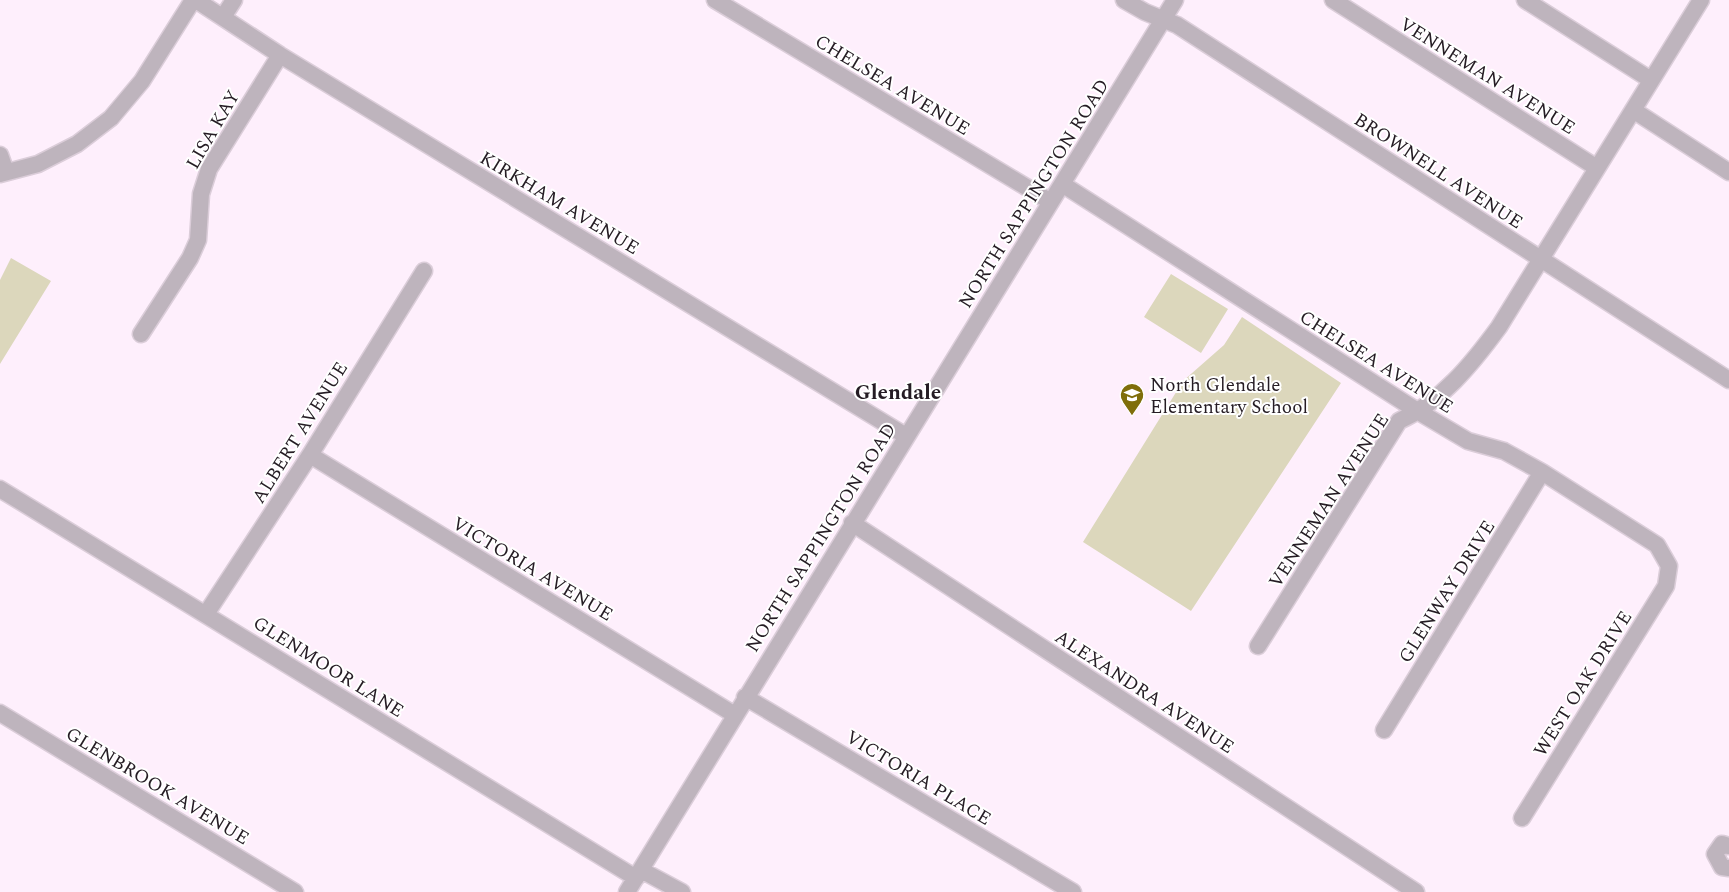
<svg xmlns="http://www.w3.org/2000/svg" width="1729" height="892" font-family="Spectral,serif">
<rect width="100%" height="100%" fill="#feeffc"/>
<path fill="#dcd7bc" d="M11,258l40,23 -51,83v-84z
M1171,274l57,35 -27,44 -57,-36z
M1242,317l99,66 -150,228 -108,-69 100,-161 41,-36z"/>
<g fill="none" stroke-linecap="round" stroke-linejoin="round">
<g stroke="#dbcdd9" stroke-width="19">
<path id="minor" d="M196,0l84,55 626,381
M715,0l336,202
M1124,0l21,12 32,13 552,355
M1333,0l264,168
M1525,0l126,80
M223,17l11,-17
M1633,110l96,62
M0,155l6,17
M0,174l38,-10 39,-20 34,-26 31,-37 51,-81
M1062,184l357,228 49,29 36,10 38,21 115,73 12,21 -3,20 -144,232
M141,334l49,-76 8,-18 3,-46 8,-25 71,-114
M310,455l425,260
M0,489l636,389
M852,523l564,369
M206,614l104,-159 114,-184
M1258,646l141,-225c42,-19 73,-57 100,-94l202,-327
M745,697l328,195
M0,713l295,179
M1384,730l158,-258
M1729,846l-7,-2 -7,10 7,13 7,1
M641,870l41,22
M627,892l548,-892"/>
</g>
<use href="#minor" stroke="#beb4bd" stroke-width="16"/>
</g>
<defs>
<g id="school-pin" transform="scale(1.25)"><path d="M0 17L-7.5 6A9.5 9.5 0 1 1 7.5 6Z" fill="#7f6e0a" stroke="#fff"/><path d="M0-5L7-2L0 1L-7-2ZM-4 1L0 2.5L4 1V4Q0 6-4 4Z" fill="#fff"/></g>
</defs>
<g fill-rule="evenodd">
<use href="#school-pin" x="1132" y="395"/>
</g>
<g text-anchor="middle" stroke-width="4" stroke-linejoin="round" paint-order="stroke">
<g font-size="19" fill="#251c24" stroke="#fff">
<text transform="translate(1488 75) rotate(32)" y="7">VENNEMAN AVENUE</text>
<text transform="translate(893 84) rotate(31)" y="7">CHELSEA AVENUE</text>
<text transform="translate(212 129) rotate(-60)" y="7">LISA KAY</text>
<text transform="translate(1439 170) rotate(33)" y="7">BROWNELL AVENUE</text>
<text transform="translate(1033 193) rotate(-58)" y="7">NORTH SAPPINGTON ROAD</text>
<text transform="translate(560 202) rotate(31)" y="7">KIRKHAM AVENUE</text>
<text transform="translate(1377 361) rotate(32)" y="7">CHELSEA AVENUE</text>
<text transform="translate(299 432) rotate(-58)" y="7">ALBERT AVENUE</text>
<text transform="translate(1328 500) rotate(-57)" y="7">VENNEMAN AVENUE</text>
<text transform="translate(820 537) rotate(-58)" y="7">NORTH SAPPINGTON ROAD</text>
<text transform="translate(533 568) rotate(31)" y="7">VICTORIA AVENUE</text>
<text transform="translate(1446 591) rotate(-58)" y="7">GLENWAY DRIVE</text>
<text transform="translate(329 666) rotate(32)" y="7">GLENMOOR LANE</text>
<text transform="translate(1582 683) rotate(-58)" y="7">WEST OAK DRIVE</text>
<text transform="translate(1145 691) rotate(33)" y="7">ALEXANDRA AVENUE</text>
<text transform="translate(919 777) rotate(31)" y="7">VICTORIA PLACE</text>
<text transform="translate(158 785) rotate(31)" y="7">GLENBROOK AVENUE</text>
</g>
<g font-size="19" fill="#251c24" stroke="#fff" text-anchor="start">
<text x="1150" y="391">North Glendale<tspan x="1150" dy="22">Elementary School</tspan></text>
</g>
<g font-size="21" font-weight="bold" fill="#251c24" stroke="#fff">
<text x="898" y="399">Glendale</text>
</g>
</g>
</svg>
